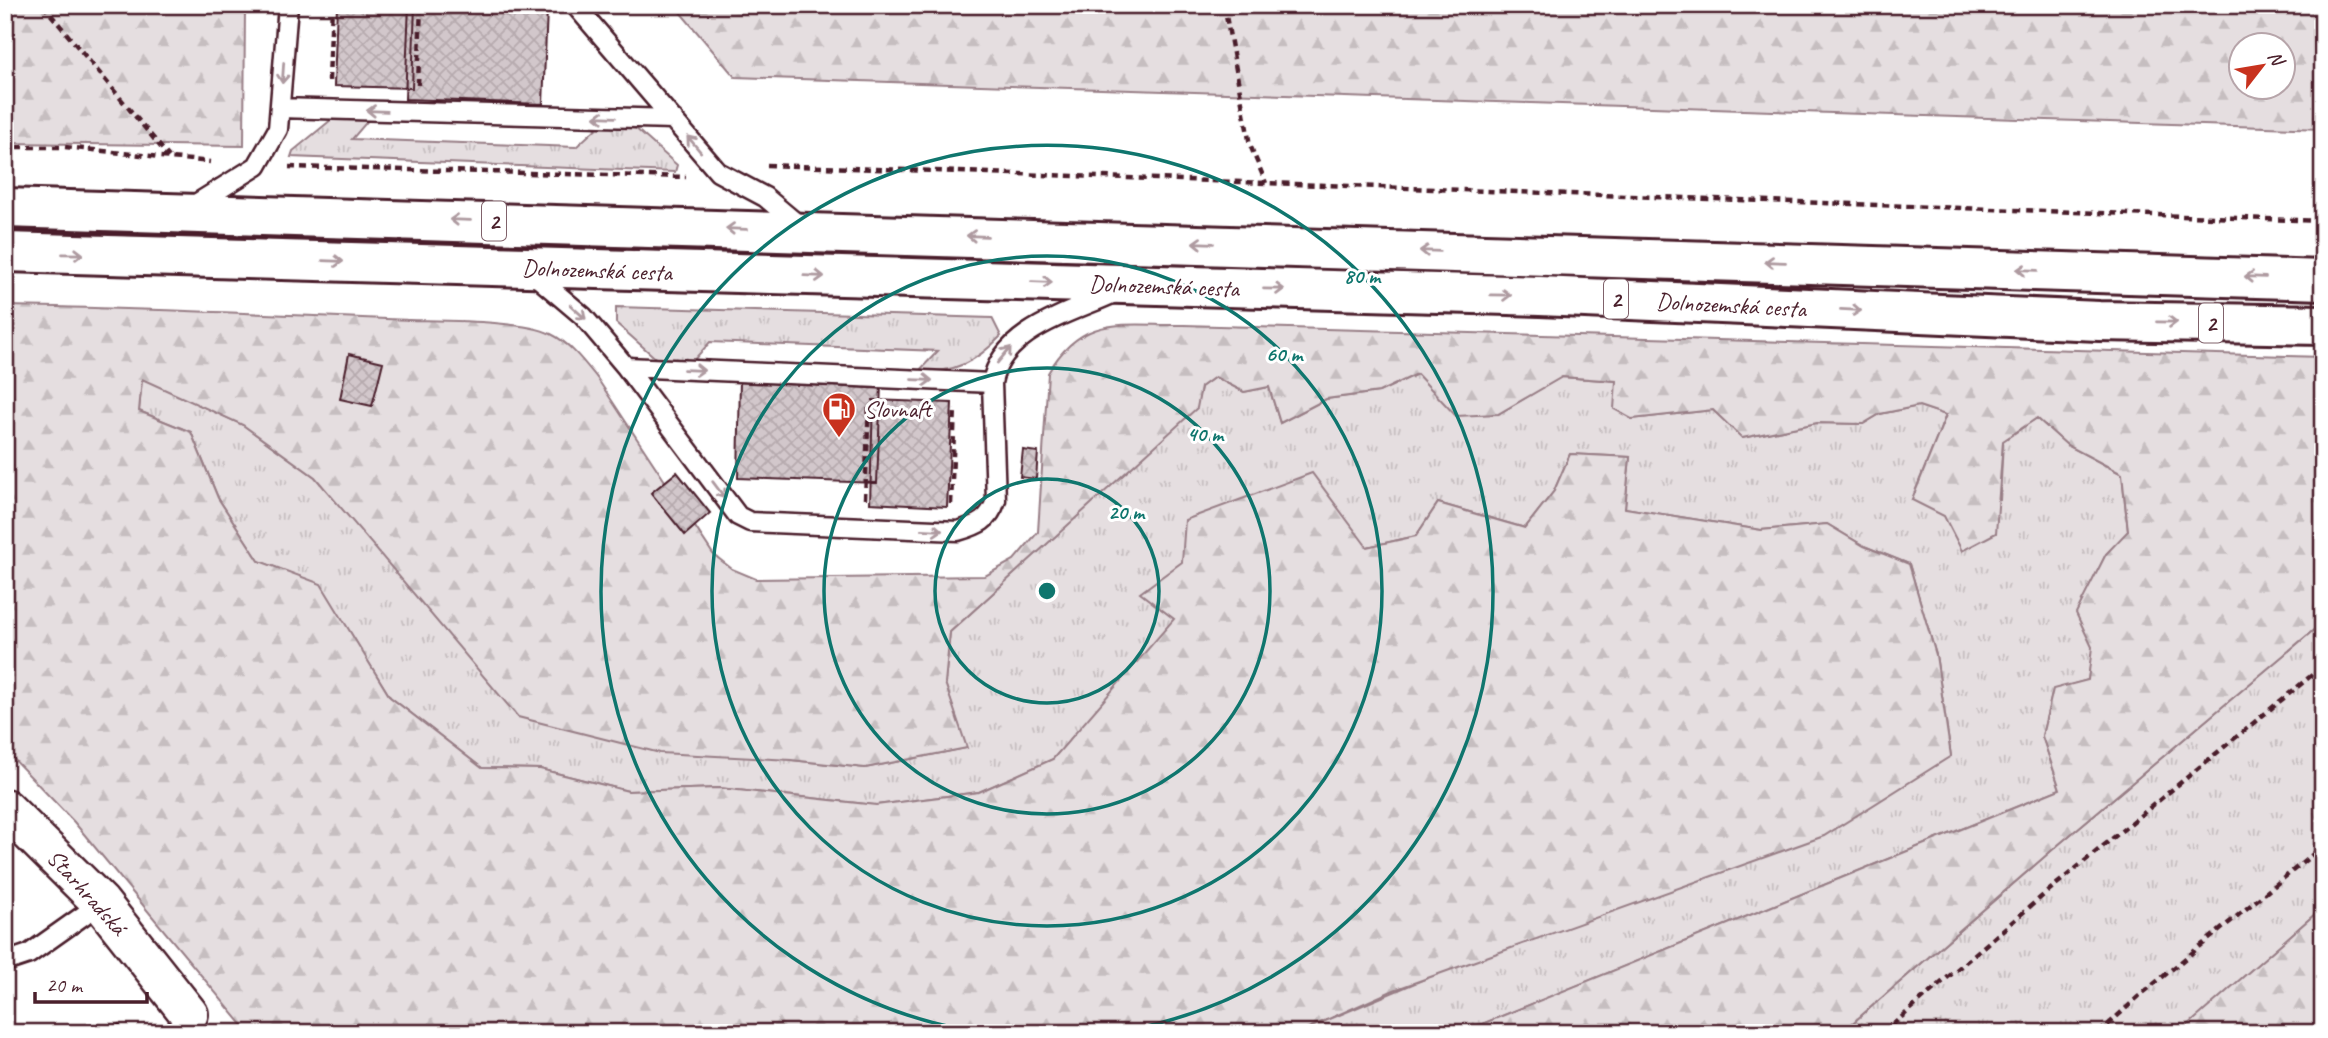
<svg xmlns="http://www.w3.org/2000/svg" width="2328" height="1038" font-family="Caveat,sans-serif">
<defs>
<pattern id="grass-tufts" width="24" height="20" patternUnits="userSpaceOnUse" patternTransform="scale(1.75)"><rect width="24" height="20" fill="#e5dee0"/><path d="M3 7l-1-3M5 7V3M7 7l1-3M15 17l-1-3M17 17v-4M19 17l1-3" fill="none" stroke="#c6bec0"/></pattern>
<pattern id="forest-firs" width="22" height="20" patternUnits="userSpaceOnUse" patternTransform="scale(1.75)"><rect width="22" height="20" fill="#e5dee0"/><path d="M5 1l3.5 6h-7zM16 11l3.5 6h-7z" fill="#c6bec0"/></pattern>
<pattern id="building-cross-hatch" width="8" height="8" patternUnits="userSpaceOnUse" patternTransform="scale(1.75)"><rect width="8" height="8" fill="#d2c7cb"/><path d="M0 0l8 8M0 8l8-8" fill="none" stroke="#b6aaae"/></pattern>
</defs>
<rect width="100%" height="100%" fill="#fff"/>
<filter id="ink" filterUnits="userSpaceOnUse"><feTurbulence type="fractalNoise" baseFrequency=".0143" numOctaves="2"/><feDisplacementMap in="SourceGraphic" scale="14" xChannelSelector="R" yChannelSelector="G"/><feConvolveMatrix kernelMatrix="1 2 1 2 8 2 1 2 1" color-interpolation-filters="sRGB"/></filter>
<g filter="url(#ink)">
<path fill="url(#grass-tufts)" stroke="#987e86" stroke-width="2" d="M337,115l34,2 -19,22 224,8 25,-23 33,3 43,38 -2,7 -384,-15 2,-6z
M616,307l376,11 9,18c-26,27 -46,36 -84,37l21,-22 -228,-9 -18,20h-32l-44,-39z
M1417,374l81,40 63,-37 55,4 16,38 81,-9 30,28 74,-15 46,1 17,-10 39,-8 27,9 -34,84 88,1 3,-60 34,-22 30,27 55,29 6,58 -22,22 -29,59 16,34 -5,33 -35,10 -11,46 18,53 -600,244h-163l654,-277 -15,-101 -27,-91 -45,-18 -37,-22 -66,6 -136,-22 5,-51 -60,-3 -16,37 -29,37 -87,-25 -22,33 -49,11 -185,15 -7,57 -51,60 -71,80 -74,33 -103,13 -157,-17 -91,3 -88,-22 -58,-1 -92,-71 -69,-112 -62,-24 -41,-63 -27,-66 -52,-21 3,-33 101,47 72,52 121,139 355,144 74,8 101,-20 -21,-65 5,-51 246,-224 5,-21 14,-10 29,15 25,-5 11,36 46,-24 53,-7z
M2323,622v285l-143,126h-339l217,-188z"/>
<path fill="url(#forest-firs)" stroke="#987e86" stroke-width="2" fill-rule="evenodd" d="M5,5h240l-1,141 -239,-3z
M674,5h1649v124l-1588,-52zM2240,46h42v42h-42z
M5,306c135,2 269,8 404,14 33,1 114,0 142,14 19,9 33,28 46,44l116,176 19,15 24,10 229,-3 29,-16 24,-28 10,-159c34,-60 75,-47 136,-48l1139,32v265l-265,223 -217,188h-381l600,-244 -18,-53 11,-47 35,-9 4,-33 -16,-34 30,-59 22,-23 -6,-57 -55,-29 -30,-27 -34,23 -7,92 -34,18 -18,-35 -32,-16 34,-85 -27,-9 -39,8 -17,10 -46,-1 -75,15 -29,-28 -81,9 -18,-10 2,-28 -54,-4 -64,37 -42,2 -39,-42 -38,18 -53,7 -46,24 -11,-36 -25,5 -29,-15 -14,10 -4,21 -247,224 -5,51 22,65 -102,20 -74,-8 -131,-7 -142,-36 -203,-240 -72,-52 -101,-46 -3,32 52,21 27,66 41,63 62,23 69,113 92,71 58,1 88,22 91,-3 157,17 103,-13 74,-33 121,-140 -34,-26 42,-31 3,-42 127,-47 55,74 49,-11 22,-33 87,25 29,-37 16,-37 60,3 -5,51 136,22 66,-6 37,22 45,18 27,91 15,101 -127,80 -430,154 -97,43h-1048l-175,-211 -69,-72z
M2323,907v126h-144z"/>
<path fill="url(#building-cross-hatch)" stroke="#4a1f2b" stroke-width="2" d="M337,5h78l-3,83 -78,-2z
M409,5l138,4 -4,95 -138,-5z
M349,354l34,8 -11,44 -32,-7z
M740,380l141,5 -4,98 -139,-5z
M873,400l79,3 -5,104 -77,-4z
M1023,450l15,2 -2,27 -16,-2z
M677,472l33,41 -25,22 -34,-42z
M119,1024l6,9h-18z"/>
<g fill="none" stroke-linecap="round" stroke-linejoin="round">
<g stroke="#4a1f2b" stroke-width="23">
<path id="lane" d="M575,5l143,167 47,25 37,31
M280,108l393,11
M191,207l66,-41 21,-37 10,-124
M531,272l52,44 43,51 112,149 12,6 208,9c20,-6 31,-10 38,-31l-4,-117c9,-53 79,-70 122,-90
M626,367l366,16
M5,962l24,-8 72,-51"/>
</g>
<g stroke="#4a1f2b" stroke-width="42">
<path id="street" d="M5,808l96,95 88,111"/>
</g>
<g stroke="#4a1f2b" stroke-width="44">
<path id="primary" d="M5,208l2318,72
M5,252l1535,44 559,25 224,4"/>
</g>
<path stroke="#4a1f2b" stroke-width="4.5" stroke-dasharray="7 5" stroke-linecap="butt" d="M43,5l126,152
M1224,5l26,140 16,38
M329,81l3,-76
M418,85l3,-80
M5,147h59l146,15
M767,165l1556,56
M289,167l397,10
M865,499l4,-96
M951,504l4,-96
M1883,1033l164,-141 276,-226
M2099,1033l39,-36 185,-151"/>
<use href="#lane" stroke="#fff" stroke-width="18"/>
<use href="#street" stroke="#fff" stroke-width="37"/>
<use href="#primary" stroke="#fff" stroke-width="38"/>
</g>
<defs><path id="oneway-shaft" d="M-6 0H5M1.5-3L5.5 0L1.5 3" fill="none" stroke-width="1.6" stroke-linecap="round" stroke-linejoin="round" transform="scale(1.75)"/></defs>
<g stroke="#ae9aa0">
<use href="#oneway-shaft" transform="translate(283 73) rotate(94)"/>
<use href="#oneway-shaft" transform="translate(377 111) rotate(-178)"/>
<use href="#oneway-shaft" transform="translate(605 117) rotate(-178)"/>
<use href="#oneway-shaft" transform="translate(694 144) rotate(-130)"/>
<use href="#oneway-shaft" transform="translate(460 220) rotate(-178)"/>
<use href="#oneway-shaft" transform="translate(736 229) rotate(-178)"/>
<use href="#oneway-shaft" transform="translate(977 236) rotate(-178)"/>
<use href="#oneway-shaft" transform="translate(1203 243) rotate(-178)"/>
<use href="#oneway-shaft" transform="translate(1430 251) rotate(-178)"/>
<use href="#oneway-shaft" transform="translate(73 254) rotate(1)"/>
<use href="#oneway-shaft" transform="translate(333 261) rotate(2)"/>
<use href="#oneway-shaft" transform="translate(1775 262) rotate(-178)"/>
<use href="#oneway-shaft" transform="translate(2027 270) rotate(-178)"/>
<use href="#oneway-shaft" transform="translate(814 276) rotate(2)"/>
<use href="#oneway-shaft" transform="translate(2255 277) rotate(-178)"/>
<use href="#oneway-shaft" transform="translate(1042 282) rotate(2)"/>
<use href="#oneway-shaft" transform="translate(1274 289) rotate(1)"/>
<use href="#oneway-shaft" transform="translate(1501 295) rotate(1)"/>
<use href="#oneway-shaft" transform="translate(1851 310) rotate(3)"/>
<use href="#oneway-shaft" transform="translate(578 312) rotate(42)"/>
<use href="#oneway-shaft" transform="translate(2167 322) rotate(1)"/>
<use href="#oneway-shaft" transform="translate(1004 355) rotate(-50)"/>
<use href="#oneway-shaft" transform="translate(694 370) rotate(2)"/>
<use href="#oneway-shaft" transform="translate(922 380) rotate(2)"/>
<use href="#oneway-shaft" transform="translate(719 490) rotate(53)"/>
<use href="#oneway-shaft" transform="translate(932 530) rotate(3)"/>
</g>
</g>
<g fill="none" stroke="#0f766e" stroke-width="3.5">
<circle cx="1047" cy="591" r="112"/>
<circle cx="1047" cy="591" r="223"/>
<circle cx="1047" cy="591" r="335"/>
<path d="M985 1033A446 446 0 1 1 1109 1033"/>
</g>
<defs>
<g id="fuel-pin" transform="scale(1.75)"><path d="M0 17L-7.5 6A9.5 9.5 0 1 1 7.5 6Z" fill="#c8321e" stroke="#fff"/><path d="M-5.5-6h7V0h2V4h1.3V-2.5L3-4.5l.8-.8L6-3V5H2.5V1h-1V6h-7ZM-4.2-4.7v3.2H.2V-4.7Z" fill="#fff"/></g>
</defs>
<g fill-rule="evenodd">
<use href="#fuel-pin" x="839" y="409"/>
</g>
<g text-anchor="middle" stroke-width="6" stroke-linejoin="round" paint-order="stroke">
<g fill="#fff" stroke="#80626b" stroke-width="2">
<rect x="482" y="201.5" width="24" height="39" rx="5"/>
<rect x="1604" y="279.5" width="24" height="39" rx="5"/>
<rect x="2199" y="303.5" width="24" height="39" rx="5"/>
</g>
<g font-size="23" font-weight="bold" fill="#4a1f2b">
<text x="494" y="229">2</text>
<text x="1616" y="307">2</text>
<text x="2211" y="331">2</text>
</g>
<g font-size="24" fill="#4a1f2b" stroke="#fff">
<text transform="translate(597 270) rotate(2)" y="8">Dolnozemská cesta</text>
<text transform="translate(1164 286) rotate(2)" y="8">Dolnozemská cesta</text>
<text transform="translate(1731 305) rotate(3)" y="8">Dolnozemská cesta</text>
<text transform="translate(87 892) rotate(48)" y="8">Starhradská</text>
</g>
<g font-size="24" fill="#4a1f2b" stroke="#fff" text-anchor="start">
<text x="864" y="417">Slovnaft</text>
</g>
</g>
<circle cx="1047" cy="591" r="10" fill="#0f766e" stroke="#fff" stroke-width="3.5"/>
<g font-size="21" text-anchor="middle" font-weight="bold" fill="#0f766e" stroke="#fff" stroke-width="6" stroke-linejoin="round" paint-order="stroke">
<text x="1362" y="283">80 m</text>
<text x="1284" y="361">60 m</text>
<text x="1205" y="441">40 m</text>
<text x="1126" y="519">20 m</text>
</g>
<rect width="2328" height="1038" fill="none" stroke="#fff" stroke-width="28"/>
<rect x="14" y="14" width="2300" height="1010" fill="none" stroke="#4a1f2b" stroke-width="2.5" filter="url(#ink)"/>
<g transform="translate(2262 66) rotate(59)"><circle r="33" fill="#ffffff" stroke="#b7a5aa" stroke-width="2"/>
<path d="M0-5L12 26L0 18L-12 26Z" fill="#c8321e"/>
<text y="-10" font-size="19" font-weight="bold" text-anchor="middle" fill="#4a1f2b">N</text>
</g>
<path d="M35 992v10h112v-10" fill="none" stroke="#4a1f2b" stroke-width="3.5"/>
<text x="46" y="992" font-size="21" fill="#4a1f2b" stroke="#ffffff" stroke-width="5" paint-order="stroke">20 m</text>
</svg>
